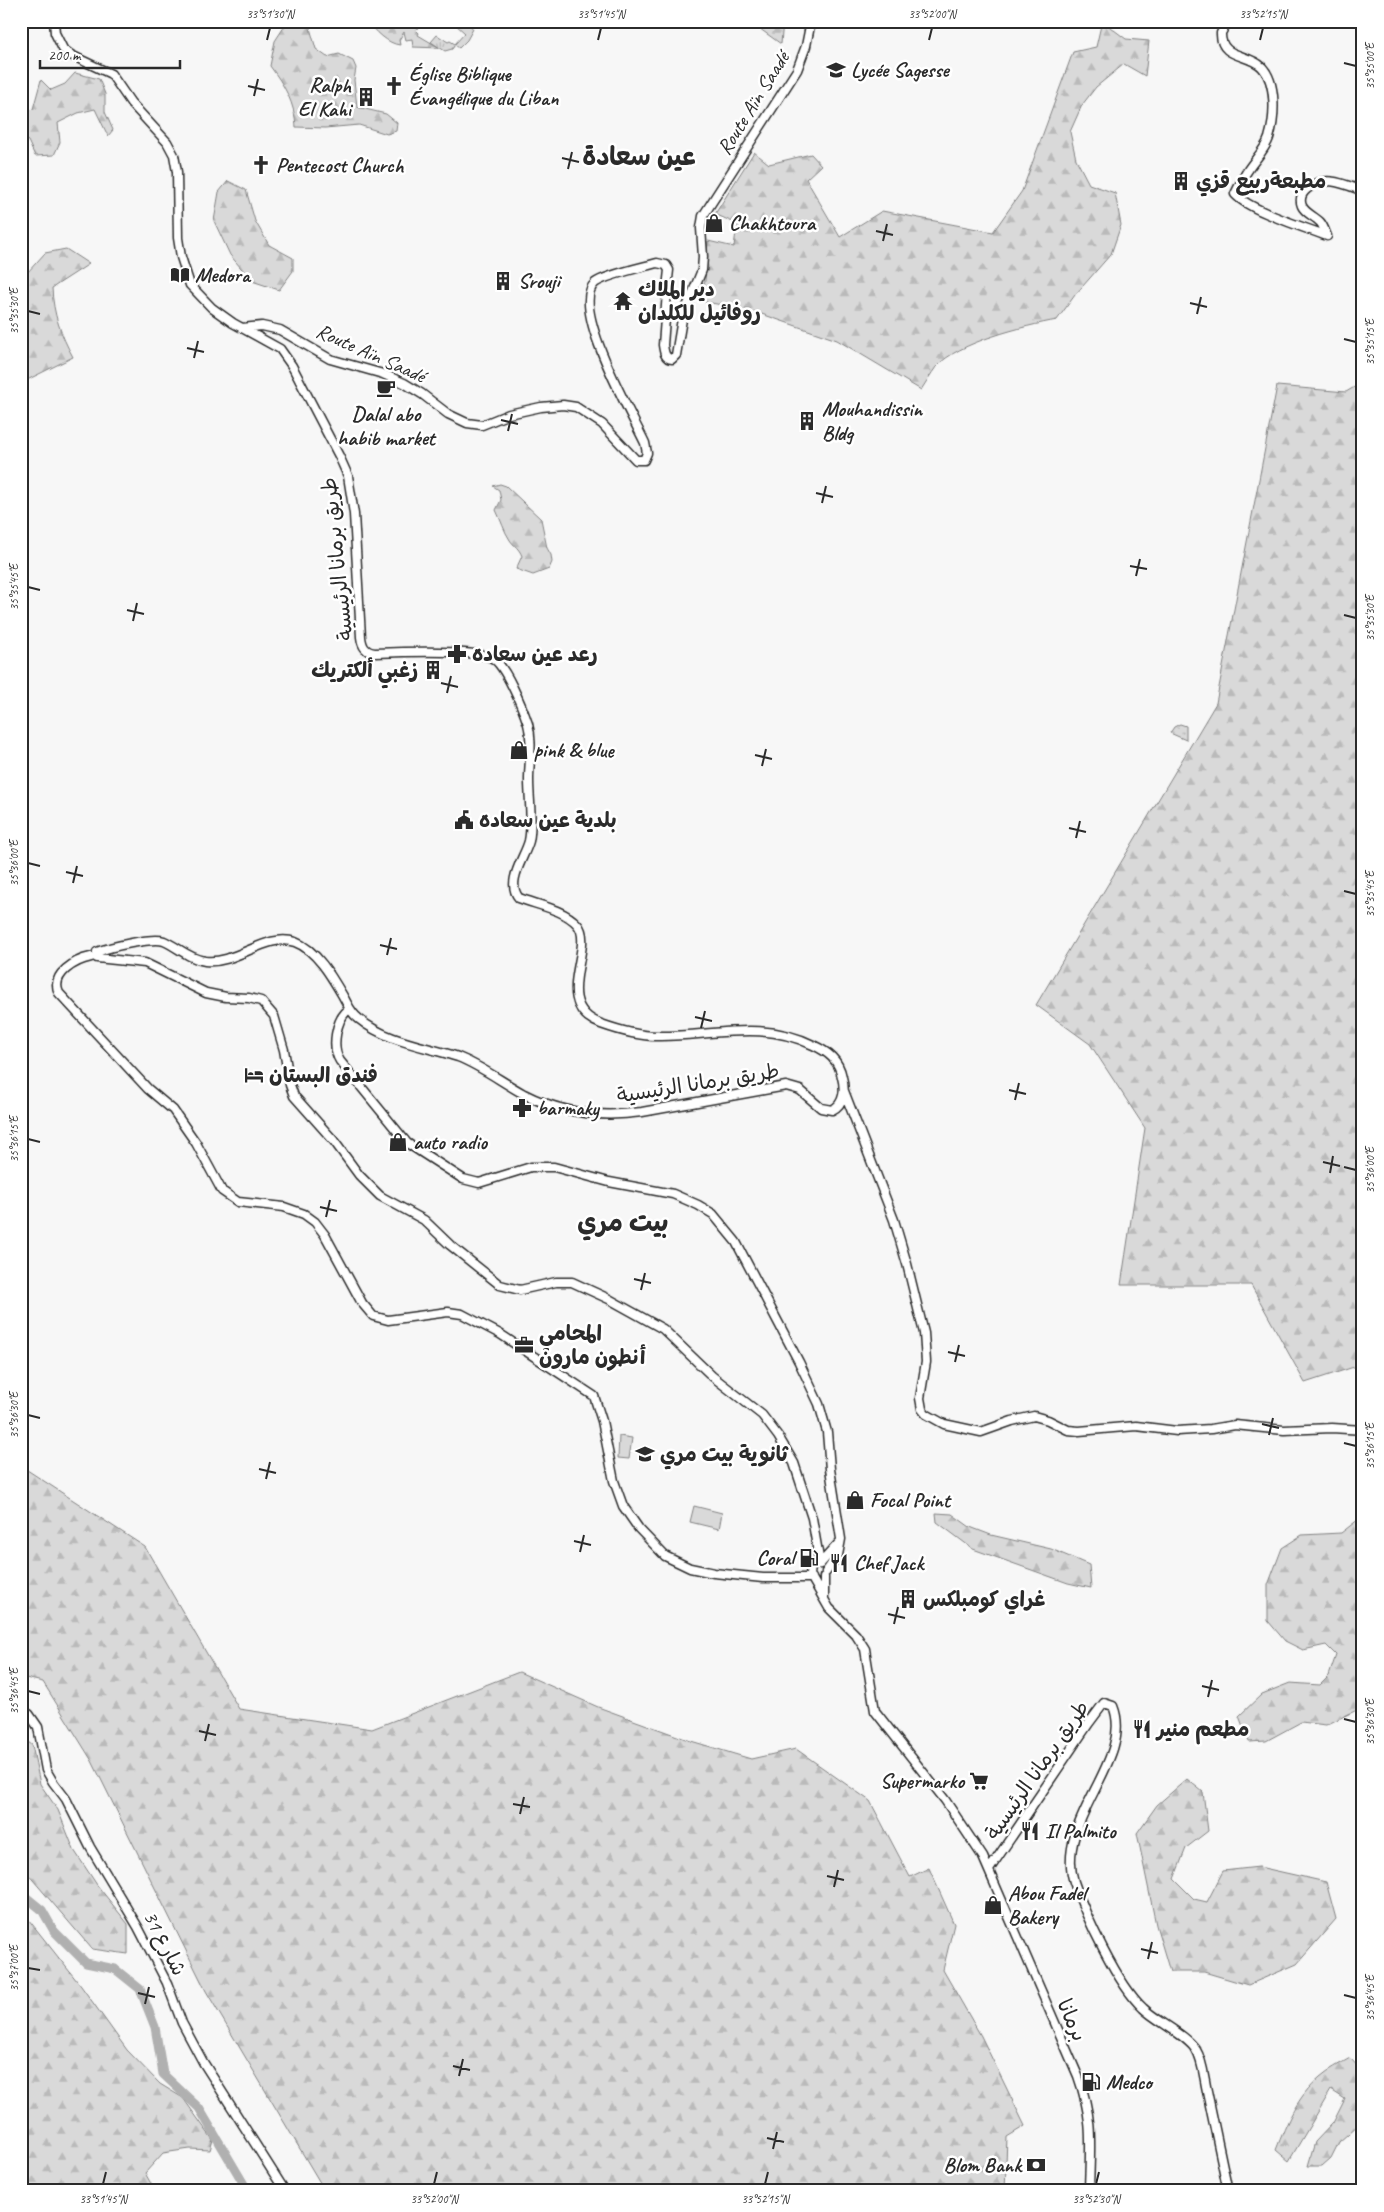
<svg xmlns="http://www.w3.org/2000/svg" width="1384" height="2212" font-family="Caveat,'Playpen Sans Arabic',sans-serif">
<defs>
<pattern id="grass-dots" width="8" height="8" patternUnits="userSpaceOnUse" patternTransform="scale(1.25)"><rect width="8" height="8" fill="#d9d9d9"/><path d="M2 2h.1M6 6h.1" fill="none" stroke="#bababa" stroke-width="1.8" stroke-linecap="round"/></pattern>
<pattern id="forest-firs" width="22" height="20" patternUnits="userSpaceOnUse" patternTransform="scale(1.25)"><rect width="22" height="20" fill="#d9d9d9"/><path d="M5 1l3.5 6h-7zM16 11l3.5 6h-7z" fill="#bababa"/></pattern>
<pattern id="park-tufts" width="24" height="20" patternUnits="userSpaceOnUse" patternTransform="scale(1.25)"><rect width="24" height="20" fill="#d9d9d9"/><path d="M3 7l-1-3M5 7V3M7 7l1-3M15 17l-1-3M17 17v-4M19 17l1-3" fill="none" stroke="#bababa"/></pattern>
</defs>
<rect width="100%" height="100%" fill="#f7f7f7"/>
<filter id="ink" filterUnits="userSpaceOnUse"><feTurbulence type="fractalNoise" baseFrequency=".02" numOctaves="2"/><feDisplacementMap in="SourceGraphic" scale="10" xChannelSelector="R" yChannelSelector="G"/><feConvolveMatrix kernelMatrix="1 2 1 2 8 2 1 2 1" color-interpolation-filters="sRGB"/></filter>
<g filter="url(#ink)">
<path fill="url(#grass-dots)" stroke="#828282" d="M1180,724l6,2v14l-16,-7 4,-6z"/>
<path fill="url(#forest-firs)" stroke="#828282" d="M288,21h20l8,28 11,8 12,-3 14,7 3,7 -2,12 3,27 29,7 11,9 -1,8 -9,3 -28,-9 -34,3 -29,-1c-1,-24 -12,-42 -26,-61l5,-25z
M368,21h52l2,2 -6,7 3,3 -1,2 22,13 -27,-1 -1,-8 -6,1 -2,-8 -5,8 1,5c-12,-1 -25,-14 -32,-24z
M749,21h34l-2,23z
M1102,21l24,18 23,2 -4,35 -21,-12 -28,23 -14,18 -12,27 6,27 13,25 26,9 6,32 -10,29 -36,41 -18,25c-33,6 -99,22 -121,47 -5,7 -10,15 -15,23l-84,-50 -87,-30 -50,-9 5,-20 3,-40 26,6 3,-23 -22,-10 39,-62 15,12 42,-10 10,11 -15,14 34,58 42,-26 111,21 29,-41 51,-139 23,-5z
M75,73l24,6 6,15v18l8,18 -5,6 -13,-27 -17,4 -20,10 2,19 -6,13 -19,1 -7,-15 -7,-5v-23l12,-4 8,-29 10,10 14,-6z
M228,181l18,9 9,31 14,24 24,13v13l-14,19 -27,-9 -22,-26 -16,-34 5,-29z
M66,249l23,15 -37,24c1,26 9,47 21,69l-52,26v-107l6,-3 18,-20z
M1363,382v982l-58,19 -54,-98h-130l24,-157 -55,-84 -54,-39 180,-302 61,-317 69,6z
M500,484l6,2 35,33 6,29 4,7 1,7 -3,7 -16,6 -17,-6 6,-13c-3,-8 -8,-10 -12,-16 -6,-9 -9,-20 -14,-30l5,-10 -2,-10 -6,-4z
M21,1466l124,81 94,162 133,20 147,-57 79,35 93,34 60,18 45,-10 74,52 40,76 19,-9 25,56 -11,46 38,66 44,90 -18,11 -2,54h-680l-119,-200 -114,-230 -49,-79 -22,-5z
M1363,1507v200l-37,18 -25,-3 -35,19 -17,1 -10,-26 23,-22 28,-11 30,2 9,-9 7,-21 -10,-10 -23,5 -18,-9 -17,-20v-36l14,-37 20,-13 39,-2 18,-14z
M936,1513l16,1 18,13 21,8 60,14 38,16 2,23 -23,-5 -95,-34 -36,-27z
M21,1737l11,8 8,39 18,26 16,40 23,35 31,39v30l-36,-5 -71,-83z
M1187,1779l16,13 5,39 -22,17 -12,31 20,20 13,3 16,-31 36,-4 67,15 10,37 -39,45 -49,21 -44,-13h-34l-14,-47 -19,-92 20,-28z
M21,1910l60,76 46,64 33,34 23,14 30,42 -3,10 -20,-1 -27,4 -18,20 10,18h-134z
M1350,2058l13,14v58l-5,-5 -19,17 -8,16 -9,8h-14l7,-24 18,-19 12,-24 -14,-9 -42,71 -13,-11c11,-28 21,-53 44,-73 9,-8 20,-13 30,-19z"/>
<path fill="url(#park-tufts)" stroke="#828282" d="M457,21h10l6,8 -6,11 -8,8 -4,-3 -3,4 -7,2 -14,-9 6,-7 11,7 2,-1 5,3 10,-11 -10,-9z"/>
<path fill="#d9d9d9" stroke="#828282" d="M619,1436l13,2 -3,21 -11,-1z
M694,1506l28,7 -3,16 -29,-7z"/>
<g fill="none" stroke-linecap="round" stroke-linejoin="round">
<path stroke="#b0b0b0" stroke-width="9" d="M21,1893l21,17 12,21 32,32 29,6 25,20 15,38 8,47 36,34 49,83"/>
<g stroke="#2b2b2b" stroke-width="11">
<path id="secondary" d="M54,21l1,12 8,16 8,6 40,19 20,29 36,39 7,13 3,17 1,66 3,19 9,28 22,23 21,15 47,26 12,17 47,90 9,20 6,38 7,123c1,9 4,15 14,16 24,-1 98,-4 117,5 13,6 31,51 36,66 5,18 1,37 1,56 0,20 4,42 0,61 -4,16 -24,41 -10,57 18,7 44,11 58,26 20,21 -28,81 24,100 17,6 37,12 56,12 55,1 104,-17 156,9 15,7 26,15 29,32 3,11 3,27 -10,33l-11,-2 -21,-18 -14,-4 -144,26c-41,6 -81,1 -118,-18 -22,-12 -43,-28 -66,-37 -33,-11 -71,-15 -99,-38 -8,-6 -10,-12 -15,-21 -11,-19 -27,-48 -49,-56 -28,-10 -59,23 -90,19 -16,-2 -27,-14 -41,-20 -11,-4 -55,6 -67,11
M1228,21l-7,12c-1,26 27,20 41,34 15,16 13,51 7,71 -4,12 -14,21 -21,32 -5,7 -9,16 -13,24 15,17 69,33 92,42
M1327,236c-2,-5 -4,-11 -7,-14 -6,-6 -15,-9 -18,-16 -3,-7 0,-13 5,-17 17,-15 37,-5 56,2
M242,328l20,-2 18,4 50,29 53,15 21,9 18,11 26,20 19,9 15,2 27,-11 32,-7 22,-2 13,2 26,17 34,36h8l3,-7 -2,-10c-13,-28 -76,-137 -50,-160 10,-8 48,-16 62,-20l9,2 3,5 -1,9 -5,66c1,7 2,14 9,14l4,-4 6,-36 20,-49 1,-13 -2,-29 2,-12 94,-146 9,-24 5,-25
M91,957c-15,3 -41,17 -32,36l89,96 25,21 23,33 26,48 16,11 46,5 20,7 11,8 10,13 37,68 11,13 15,4 60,-8 14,2 38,20 94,62 8,25 12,60 9,25 16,23 26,27 25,12 24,5 49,5h49
M97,958l48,5 61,30 20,4 23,1 12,3 13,15 10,34 6,35 4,11 40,45 25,34 21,21 44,24 26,25 50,40 20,5 36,-8h16l37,17 54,30 49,47 50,39 16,21 16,27 18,55 8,46
M348,1010c-12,10 -17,37 -8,51l67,82 56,36 16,4 52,-16h23l55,15 64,12 25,11 15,9 23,28 63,120 20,42 8,28 3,37 11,70 -3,16 -12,17
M844,1091l50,129 13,44 17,69 2,29 -6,36 2,11 4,5 18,10 37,8 31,-11 22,-5 14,4 20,10 11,1 57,-5 41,5 34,-2 24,-4 49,5 48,-2 31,2
M820,1564l-9,2 -1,9 19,33 27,27 9,14 10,62 70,89 38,57 95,219c16,45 12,69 11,115
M820,1564l19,-21
M824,1577v20
M21,1714h8l9,13 8,43 7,12 13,17 24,48 48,80 29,56 15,40 21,39 82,129
M989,1870l100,-147 15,-20 9,3c22,54 -59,114 -39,176 11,33 44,103 69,126 13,13 44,27 53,42 7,11 8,28 11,41 7,33 14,66 21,100"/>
</g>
<use href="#secondary" stroke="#fff" stroke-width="8"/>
</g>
</g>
<path fill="none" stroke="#2b2b2b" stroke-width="2" d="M267,40l3,-12M598,40l3,-12M929,40l3,-12M1260,40l3,-12M1344,63l12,3M248,86l17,4M254,96l4,-17M562,158l17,4M568,169l4,-17M876,231l17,4M883,241l4,-17M1190,303l17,4M28,311l12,3M1197,314l4,-17M1344,339l12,3M187,348l17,4M194,358l4,-17M501,420l17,4M508,431l4,-17M816,493l17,4M822,503l4,-17M1130,566l17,3M1136,576l4,-17M28,587l12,3M127,610l17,4M1344,615l12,3M133,621l4,-18M441,683l17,4M447,693l4,-17M755,755l17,4M762,766l4,-17M1069,828l17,4M1076,838l4,-17M28,863l12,3M66,872l17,4M73,883l4,-17M1344,891l12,3M380,945l17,4M387,955l4,-17M695,1017l17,4M701,1028l4,-17M1009,1090l17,4M1015,1100l4,-17M28,1139l12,3M1323,1162l17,4M1344,1167l12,3M1330,1173l3,-17M320,1207l17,4M326,1217l4,-17M634,1279l17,4M641,1290l4,-17M948,1352l17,4M955,1362l4,-17M28,1415l12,3M1262,1424l17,4M1269,1435l4,-17M1344,1443l12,3M259,1469l17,4M266,1479l4,-17M574,1541l17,4M580,1552l4,-17M888,1614l17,4M894,1624l4,-17M1202,1686l17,4M28,1691l12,3M1208,1697l4,-17M1344,1719l12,3M199,1731l17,4M205,1741l4,-17M513,1804l17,3M520,1814l4,-17M827,1876l17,4M834,1887l4,-17M1141,1949l17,4M1148,1959l4,-17M28,1968l12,2M138,1993l17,4M1344,1995l12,3M145,2004l4,-17M453,2066l17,4M459,2076l4,-17M767,2138l17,4M773,2149l4,-17M103,2184l3,-12M434,2184l3,-12M765,2184l3,-12M1096,2184l3,-12"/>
<defs>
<g id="school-bare" transform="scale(1.5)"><path d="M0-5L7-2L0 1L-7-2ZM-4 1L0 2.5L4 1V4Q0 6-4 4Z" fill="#2b2b2b" stroke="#fff" stroke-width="2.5" paint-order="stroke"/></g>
<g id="church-bare" transform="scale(1.5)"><path d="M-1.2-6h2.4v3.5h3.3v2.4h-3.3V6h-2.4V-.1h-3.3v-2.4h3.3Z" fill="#2b2b2b" stroke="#fff" stroke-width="2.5" paint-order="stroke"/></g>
<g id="building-bare" transform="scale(1.5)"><path d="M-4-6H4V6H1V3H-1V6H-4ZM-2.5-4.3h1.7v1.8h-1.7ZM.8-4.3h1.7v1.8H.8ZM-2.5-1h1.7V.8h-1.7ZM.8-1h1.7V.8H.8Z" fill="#2b2b2b" stroke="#fff" stroke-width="2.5" paint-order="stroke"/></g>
<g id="shop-bare" transform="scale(1.5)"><path d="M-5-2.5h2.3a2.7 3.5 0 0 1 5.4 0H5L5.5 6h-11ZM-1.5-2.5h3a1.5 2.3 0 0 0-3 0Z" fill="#2b2b2b" stroke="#fff" stroke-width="2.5" paint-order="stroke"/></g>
<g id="library-bare" transform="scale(1.5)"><path d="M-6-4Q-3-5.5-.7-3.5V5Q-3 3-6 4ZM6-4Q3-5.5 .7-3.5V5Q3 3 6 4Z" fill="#2b2b2b" stroke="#fff" stroke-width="2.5" paint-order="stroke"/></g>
<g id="temple-bare" transform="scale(1.5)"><path d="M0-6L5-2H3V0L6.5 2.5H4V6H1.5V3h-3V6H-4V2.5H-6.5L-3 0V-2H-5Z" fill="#2b2b2b" stroke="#fff" stroke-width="2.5" paint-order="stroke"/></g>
<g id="cafe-bare" transform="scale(1.5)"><path d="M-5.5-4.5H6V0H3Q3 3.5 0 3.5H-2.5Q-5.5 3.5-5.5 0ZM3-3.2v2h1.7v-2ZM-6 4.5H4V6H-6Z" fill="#2b2b2b" stroke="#fff" stroke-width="2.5" paint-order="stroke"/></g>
<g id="pharmacy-bare" transform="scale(1.5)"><path d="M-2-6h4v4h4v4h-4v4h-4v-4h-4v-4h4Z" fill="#2b2b2b" stroke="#fff" stroke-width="2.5" paint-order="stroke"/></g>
<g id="civic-bare" transform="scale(1.5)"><path d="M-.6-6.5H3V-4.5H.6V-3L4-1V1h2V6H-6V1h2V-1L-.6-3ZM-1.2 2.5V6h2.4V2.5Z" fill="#2b2b2b" stroke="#fff" stroke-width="2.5" paint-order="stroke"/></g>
<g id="hotel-bare" transform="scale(1.5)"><path d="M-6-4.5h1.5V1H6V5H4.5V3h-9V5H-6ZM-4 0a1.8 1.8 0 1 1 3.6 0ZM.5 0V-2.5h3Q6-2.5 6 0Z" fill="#2b2b2b" stroke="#fff" stroke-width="2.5" paint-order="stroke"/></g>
<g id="office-bare" transform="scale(1.5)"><path d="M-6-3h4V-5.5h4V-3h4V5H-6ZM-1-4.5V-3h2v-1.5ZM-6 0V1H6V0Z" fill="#2b2b2b" stroke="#fff" stroke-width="2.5" paint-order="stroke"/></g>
<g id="fuel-bare" transform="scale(1.5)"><path d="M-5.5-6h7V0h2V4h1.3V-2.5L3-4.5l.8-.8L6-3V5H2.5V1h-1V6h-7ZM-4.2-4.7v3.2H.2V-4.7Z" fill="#2b2b2b" stroke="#fff" stroke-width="2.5" paint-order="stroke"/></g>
<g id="restaurant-bare" transform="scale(1.5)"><path d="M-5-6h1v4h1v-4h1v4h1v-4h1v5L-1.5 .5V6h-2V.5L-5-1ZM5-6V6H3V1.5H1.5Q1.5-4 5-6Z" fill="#2b2b2b" stroke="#fff" stroke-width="2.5" paint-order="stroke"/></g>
<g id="supermarket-bare" transform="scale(1.5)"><path d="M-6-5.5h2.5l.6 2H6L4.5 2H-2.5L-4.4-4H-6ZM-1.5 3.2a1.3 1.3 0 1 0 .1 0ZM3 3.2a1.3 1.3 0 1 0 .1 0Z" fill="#2b2b2b" stroke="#fff" stroke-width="2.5" paint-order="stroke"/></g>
<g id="bank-bare" transform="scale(1.5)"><path d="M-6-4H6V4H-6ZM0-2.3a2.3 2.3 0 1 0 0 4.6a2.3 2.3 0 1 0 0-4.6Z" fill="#2b2b2b" stroke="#fff" stroke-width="2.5" paint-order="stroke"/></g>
</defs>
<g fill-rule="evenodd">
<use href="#school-bare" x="836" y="70"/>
<use href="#church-bare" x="394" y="86"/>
<use href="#building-bare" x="366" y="97"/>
<use href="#church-bare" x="261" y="165"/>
<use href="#building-bare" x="1181" y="181"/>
<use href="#shop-bare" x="714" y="223"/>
<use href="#library-bare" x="180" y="275"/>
<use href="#building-bare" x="503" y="281"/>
<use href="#temple-bare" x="623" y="301"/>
<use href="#cafe-bare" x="386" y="388"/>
<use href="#building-bare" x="807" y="421"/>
<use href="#pharmacy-bare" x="457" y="654"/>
<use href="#building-bare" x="433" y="670"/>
<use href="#shop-bare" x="519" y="750"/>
<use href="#civic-bare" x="464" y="820"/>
<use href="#hotel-bare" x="254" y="1075"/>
<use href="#pharmacy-bare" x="522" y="1108"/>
<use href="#shop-bare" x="398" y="1142"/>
<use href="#office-bare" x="524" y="1345"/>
<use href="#school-bare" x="645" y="1454"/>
<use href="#shop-bare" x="855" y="1500"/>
<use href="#fuel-bare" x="809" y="1558"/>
<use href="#restaurant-bare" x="839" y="1563"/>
<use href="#building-bare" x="908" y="1599"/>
<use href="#restaurant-bare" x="1142" y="1729"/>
<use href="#supermarket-bare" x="979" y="1781"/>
<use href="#restaurant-bare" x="1030" y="1831"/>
<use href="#shop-bare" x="993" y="1905"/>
<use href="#fuel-bare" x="1091" y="2082"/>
<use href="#bank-bare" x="1036" y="2165"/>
</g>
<g text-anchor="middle" stroke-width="5" stroke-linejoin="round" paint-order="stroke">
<g font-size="21" font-weight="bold" fill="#2b2b2b" stroke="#fff" text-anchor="start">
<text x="851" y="77">Lycée Sagesse</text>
<text x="409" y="81">Église Biblique<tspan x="409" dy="24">Évangélique du Liban</tspan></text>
<text x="351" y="92" text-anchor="end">Ralph<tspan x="351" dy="24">El Kahi</tspan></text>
<text x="276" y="172">Pentecost Church</text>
<text x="1196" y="188">مطبعةربيع قزي</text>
<text x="729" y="230">Chakhtoura</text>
<text x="195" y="282">Medora</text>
<text x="518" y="288">Srouji</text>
<text x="638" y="296">دير الملاك<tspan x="638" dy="24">روفائيل للكلدان</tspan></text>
<text x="822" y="416">Mouhandissin<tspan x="822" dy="24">Bldg</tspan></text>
<text x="386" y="421" text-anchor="middle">Dalal abo<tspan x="386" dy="24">habib market</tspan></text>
<text x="472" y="661">رعد عين سعاده</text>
<text x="418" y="677" text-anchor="end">زغبي ألكتريك</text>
<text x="534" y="757">pink &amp; blue</text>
<text x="479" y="827">بلدية عين سعاده</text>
<text x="269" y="1082">فندق البستان</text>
<text x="537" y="1115">barmaky</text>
<text x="413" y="1149">auto radio</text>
<text x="539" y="1340">المحامي<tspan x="539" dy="24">أنطون مارون</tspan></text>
<text x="660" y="1461">ثانوية بيت مري</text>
<text x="870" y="1507">Focal Point</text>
<text x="794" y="1565" text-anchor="end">Coral</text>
<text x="854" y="1570">Chef Jack</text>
<text x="923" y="1606">غراي كومبلكس</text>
<text x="1157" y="1736">مطعم منير</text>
<text x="964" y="1788" text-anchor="end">Supermarko</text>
<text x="1045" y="1838">Il Palmito</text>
<text x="1008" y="1900">Abou Fadel<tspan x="1008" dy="24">Bakery</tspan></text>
<text x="1106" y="2089">Medco</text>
<text x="1021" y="2172" text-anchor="end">Blom Bank</text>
</g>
<g font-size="21" fill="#2b2b2b" stroke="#fff">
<text transform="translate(753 103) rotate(-58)" y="7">Route Aïn Saadé</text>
<text transform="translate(371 353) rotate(24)" y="7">Route Aïn Saadé</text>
<text transform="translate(337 559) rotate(-96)" y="7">طريق برمانا الرئيسية</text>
<text transform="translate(698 1083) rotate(-9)" y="7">طريق برمانا الرئيسية</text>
<text transform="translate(1037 1770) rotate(-55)" y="7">طريق برمانا الرئيسية</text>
<text transform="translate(165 1943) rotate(63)" y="7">شارع 31</text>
<text transform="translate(1072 2020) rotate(66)" y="7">برمانا</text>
</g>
<g font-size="26" font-weight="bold" fill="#2b2b2b" stroke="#fff">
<text x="639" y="165">عين سعادة</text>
<text x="623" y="1231">بيت مري</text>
</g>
</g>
<rect width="1384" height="2212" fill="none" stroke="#fff" stroke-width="55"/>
<path d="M40 60v8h140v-8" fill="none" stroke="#2b2b2b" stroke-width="2.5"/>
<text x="48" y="60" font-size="15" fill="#2b2b2b" stroke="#ffffff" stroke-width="4" paint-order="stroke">200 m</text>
<rect x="28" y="28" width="1328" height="2156" fill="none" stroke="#2b2b2b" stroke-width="2"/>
<g font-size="12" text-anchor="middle" fill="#2b2b2b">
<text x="270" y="18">33°51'30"N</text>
<text x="601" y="18">33°51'45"N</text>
<text x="932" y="18">33°52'00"N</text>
<text x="1263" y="18">33°52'15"N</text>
<text transform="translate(1370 66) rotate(-90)" y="4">35°35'00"E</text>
<text transform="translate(14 311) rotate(-90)" y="4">35°35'30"E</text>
<text transform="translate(1370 342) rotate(-90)" y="4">35°35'15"E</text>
<text transform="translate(14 587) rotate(-90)" y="4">35°35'45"E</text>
<text transform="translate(1370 618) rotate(-90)" y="4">35°35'30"E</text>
<text transform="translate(14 863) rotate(-90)" y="4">35°36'00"E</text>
<text transform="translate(1370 894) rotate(-90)" y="4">35°35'45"E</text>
<text transform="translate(14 1139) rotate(-90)" y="4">35°36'15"E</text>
<text transform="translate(1370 1170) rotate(-90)" y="4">35°36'00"E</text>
<text transform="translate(14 1415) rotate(-90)" y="4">35°36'30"E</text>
<text transform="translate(1370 1446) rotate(-90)" y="4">35°36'15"E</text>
<text transform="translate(14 1691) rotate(-90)" y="4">35°36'45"E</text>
<text transform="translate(1370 1722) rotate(-90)" y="4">35°36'30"E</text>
<text transform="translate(14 1968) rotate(-90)" y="4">35°37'00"E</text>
<text transform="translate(1370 1998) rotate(-90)" y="4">35°36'45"E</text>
<text x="103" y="2203">33°51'45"N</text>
<text x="434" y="2203">33°52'00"N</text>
<text x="765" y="2203">33°52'15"N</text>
<text x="1096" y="2203">33°52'30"N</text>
</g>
</svg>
